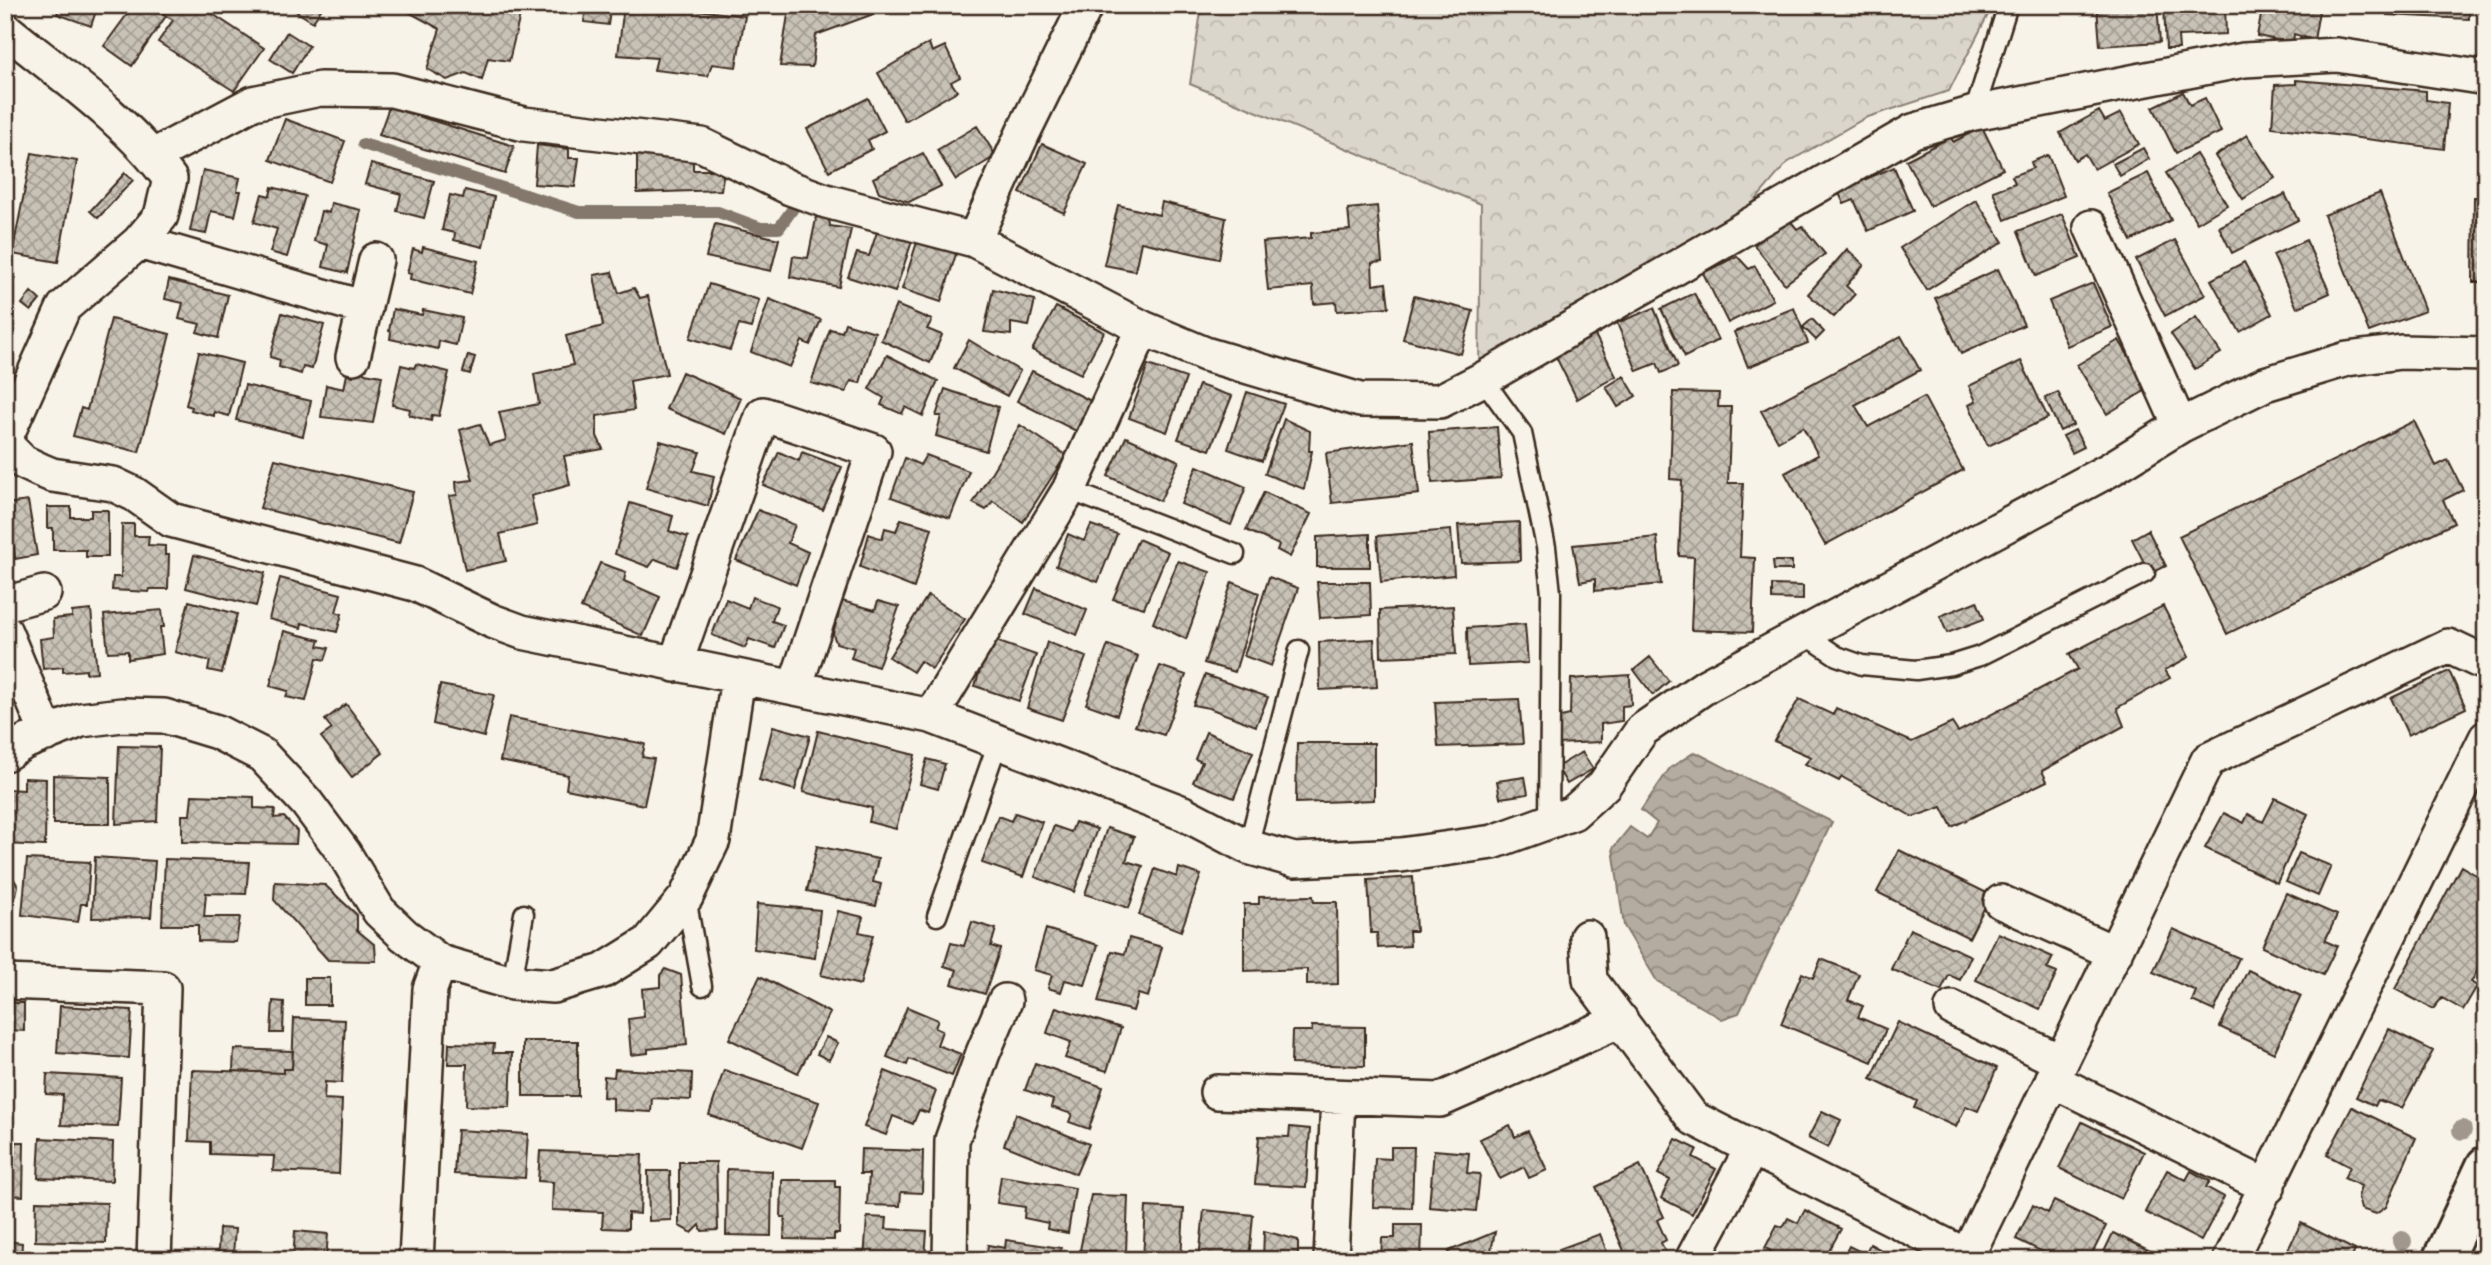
<svg xmlns="http://www.w3.org/2000/svg" width="2491" height="1265" font-family="'Comic Neue',sans-serif">
<defs>
<pattern id="forest-crowns" width="20" height="18" patternUnits="userSpaceOnUse" patternTransform="scale(1.75)"><rect width="20" height="18" fill="#dbd6cb"/><path d="M2 6a3 3 0 1 1 6 0M12 15a3 3 0 1 1 6 0" fill="none" stroke="#bdb8ae"/></pattern>
<pattern id="water-waves" width="16" height="10" patternUnits="userSpaceOnUse" patternTransform="scale(1.75)"><rect width="16" height="10" fill="#b4aca0"/><path d="M0 5q4-4 8 0t8 0" fill="none" stroke="#948c82"/></pattern>
<pattern id="building-cross-hatch" width="8" height="8" patternUnits="userSpaceOnUse" patternTransform="scale(1.75)"><rect width="8" height="8" fill="#c8c1b6"/><path d="M0 0l8 8M0 8l8-8" fill="none" stroke="#a49d93"/></pattern>
</defs>
<rect width="100%" height="100%" fill="#f7f3e8"/>
<filter id="ink" filterUnits="userSpaceOnUse"><feTurbulence type="fractalNoise" baseFrequency=".0143" numOctaves="2"/><feDisplacementMap in="SourceGraphic" scale="14" xChannelSelector="R" yChannelSelector="G"/><feConvolveMatrix kernelMatrix="1 2 1 2 8 2 1 2 1" color-interpolation-filters="sRGB"/></filter>
<g filter="url(#ink)">
<path fill="url(#forest-crowns)" stroke="#8b8074" stroke-width="2" d="M1202,5h791l-44,86 -84,27 -78,45 -45,53 -263,153 2,-165 -291,-120z"/>
<path fill="url(#water-waves)" stroke="#84786c" stroke-width="2" d="M1695,752l137,70 -93,191 -17,6 -65,-38 -33,-55 -11,-78 17,-21 17,12 10,-16 -16,-13 29,-42z"/>
<g fill="none" stroke-linecap="round" stroke-linejoin="round">
<path stroke="#84786c" stroke-width="12" d="M363,144l216,68h139l43,16h18l15,-21"/>
</g>
<path fill="url(#building-cross-hatch)" stroke="#3b2a1e" stroke-width="2" d="M60,5h38l-7,21 -34,-12z
M134,5h16l16,11 -34,50 -28,-20z
M170,5h29l65,43 -30,43 -76,-49 15,-22 -9,-5z
M286,5h38l-11,17z
M407,5h109l6,2 -13,54 -21,-3 -6,22 -16,-7 -19,7 -20,-11 13,-40 -35,-19z
M586,5h25l-3,20 -24,-3z
M624,5h35l86,11 -9,51 -24,-3 -4,12 -54,-6 3,-12 -39,-3z
M799,5h99l-82,30 -4,32 -32,-1 9,-58z
M2157,5l3,37 -60,4 -3,-39z
M2164,5h61l1,29 -48,2 1,13h-13z
M2263,5h57l-6,35 -20,-6 -1,9 -36,-7z
M2387,5h82v14l-82,-4z
M287,32l22,14 -17,27 -22,-14z
M929,43l3,9 13,-6 15,31 -9,5 6,9 -52,30 -27,-48z
M2296,80l130,11v9l22,3 -4,46 -172,-22 3,-42 21,-1z
M2183,92l7,13 15,-7 16,34 -45,21 -23,-46z
M868,98l17,33 -17,9 4,9 -43,22 -22,-42z
M389,107l125,39 -9,28 -126,-39z
M2099,111l6,10 16,-8 18,31 -45,25 -9,-15 -10,6 -15,-27z
M285,119l60,22 -15,41 -60,-22z
M977,126l19,30 -40,24 -19,-30z
M1982,127l21,42 -73,37 -24,-46 45,-23 2,5z
M2247,135l28,43 -32,21 -28,-43z
M1042,144l45,20 -23,49 -44,-20z
M537,145l32,4v9h10l-4,29 -41,-3z
M2143,148l6,11 -29,17 -7,-12z
M32,153l45,8 -19,101 -46,-8z
M923,153l18,33 -32,16 -30,-10 -6,-14z
M2196,154l31,51 -30,18 -31,-50z
M637,155l56,3v12h31l-3,20 -84,3z
M2048,155l16,41 -59,24 -12,-29 22,-8 -3,-7 21,-8 -2,-6z
M371,164l63,17 -10,37 -27,-7 4,-17 -36,-10z
M1894,167l19,44 -45,20 -14,-31 -10,4 -6,-13z
M203,170l37,8 -3,13h4l-6,25 -24,-5 -5,23 -16,-3z
M125,173l8,7 -35,38 -8,-7z
M2148,173l23,47 -40,21 -24,-48z
M2480,177h6v105h-13l1,-85h6z
M272,187l33,9 -18,61 -17,-5 7,-23 -23,-7 8,-28 8,2z
M465,190l29,7 -11,50 -29,-7 1,-7 -13,-3 8,-35 13,3z
M2380,193l45,118 -56,21 -45,-117z
M2285,194l13,26 -66,33 -13,-26z
M1976,200l27,42 -76,48 -27,-42z
M1162,202l64,16 -7,41 -78,-17 -6,29 -31,-6 14,-60 41,10z
M331,203l30,7 -14,63 -24,-6 5,-22 -14,-4 7,-30 8,2z
M1377,206l5,56 -10,1 1,22 13,-2 3,24 -52,4 -1,-9 -22,2 -1,-18 -45,4 -5,-48 48,-4v-5l39,-3 -2,-21z
M817,214l12,4 1,8 21,3 -12,58 -49,-10 3,-21 15,2z
M2062,214l18,44 -44,18 -18,-45z
M1788,218l9,11 5,-3 23,28 -40,30 -31,-39z
M715,224l64,15 -8,32 -65,-14z
M878,229l34,12 -17,51 -47,-15 9,-24 12,3z
M918,239l39,12 -16,51 -39,-13z
M2175,240l30,55 -40,21 -29,-56z
M2306,240l24,53 -33,15 -24,-53z
M423,247l55,14 -8,33 -60,-15 1,-5 -4,-1 6,-24 9,3z
M1847,249l17,16 -18,21 9,8 -21,23 -26,-23z
M1737,256l12,13 6,-3 18,34 -45,23 -25,-50z
M2244,262l28,52 -32,18 -29,-52z
M1998,269l26,56 -63,29 -26,-56z
M612,272l7,21 15,-5 6,10 8,-2 19,78 -37,7 4,29 -37,6v20l6,13 -39,7 6,29 -39,11 6,29 -37,9 6,27 -41,9 -16,-74 8,-1 -1,-13 17,-2 -13,-50 20,-6 9,21 17,-5 -7,-28 40,-8 -5,-30 39,-9 -7,-29 37,-10 -9,-51z
M5,273l10,1 -9,60 -1,-1z
M169,280l59,15 -10,43 -21,-6 3,-8 -21,-5 4,-16 -18,-4z
M2093,283l19,44 -45,19 -18,-45z
M709,284l50,16 -8,28 -12,-3 -9,25 -40,-12z
M993,289l42,11 -6,26 -18,-3v12l-27,-3z
M31,292l9,8 -9,11 -9,-7z
M1694,293l24,47 -33,17 -24,-48z
M1414,296l59,15 -12,43 -58,-15z
M769,299l52,21 -11,25 -8,-4 -12,26 -39,-15z
M896,305l36,15 -5,9 15,6 -12,28 -49,-23z
M1056,307l48,25 -23,42 -49,-24z
M1654,308l24,58 -17,7 -4,-10 -20,8 -20,-48z
M1794,308l14,35 -60,24 -14,-35z
M393,309l29,6 1,-5 39,8 -6,27 -17,-4 -1,8 -48,-10 1,-7 -2,-1z
M282,313l42,12 -12,44 -9,-2 -2,7 -22,-7 1,-7 -10,-3z
M2196,317l25,36 -26,16 -24,-35z
M111,319l59,15 -31,118 -66,-16 8,-28 6,2z
M1812,319l12,13 -8,8 -13,-13z
M845,323l30,9 -15,51 -9,-2 -5,11 -35,-9 19,-54 12,3z
M1595,335l21,41 -39,23 -22,-44z
M1901,336l19,34 -65,35 13,22 56,-30 39,73 -138,75 -40,-72 33,-18 -15,-28 -25,14 -17,-30z
M969,340l51,31 -13,25 -53,-28z
M2119,340l29,49 -41,25 -30,-49z
M199,352l43,11 -13,53 -15,-4v4l-23,-6 1,-3 -6,-2z
M468,355l7,2 -5,17 -7,-2z
M887,355l51,26 -15,35 -18,-9 -3,7 -21,-9 3,-7 -15,-9z
M2021,361l27,57 -60,28 -19,-41 7,-4 -7,-15z
M416,364l33,8 -10,44 -7,-1 -1,6 -22,-6 1,-6 -18,-4 9,-40 13,3z
M1148,365l38,13 -19,54 -38,-14z
M354,371l28,5 -9,47 -52,-6 5,-32 18,4 3,-15 6,2z
M1032,371l59,30 -15,30 -59,-30z
M682,372l59,26 -15,36 -60,-25z
M1624,376l12,20 -18,11 -12,-20z
M245,385l66,16 -8,35 -67,-16z
M1199,385l33,11 -22,54 -32,-11z
M945,389l53,18 -12,44 -50,-15 5,-20h-5z
M1247,392l37,12 -22,57 -34,-12z
M1673,392l46,1 -1,14h13l-3,76h15l-3,74 15,1 -3,74 -61,-2 3,-73 -15,-1 3,-76 -12,-1z
M2058,392l15,33 -13,6 -15,-33z
M1284,419l26,12 -1,20h3l-8,38 -39,-15z
M2414,421l22,45 12,-6 15,30 -20,10 11,23 -227,111 -48,-98z
M1020,425l46,30 -43,67 -30,-21 -7,9 -13,-7z
M1497,427l4,51 -69,5 -3,-51z
M2075,430l9,17 -12,6 -9,-17z
M1126,437l53,24 -19,40 -52,-25z
M660,441l40,11 -7,19 21,5 -6,30 -62,-18z
M1413,441l6,53 -87,9 -6,-50z
M779,452l20,9 3,-9 40,15 -19,43 -60,-25z
M926,455l43,16 -19,47 -59,-21 14,-39 15,7z
M275,459l138,33 -14,51 -139,-35z
M1197,466l49,21 -15,38 -50,-21z
M1264,492l47,22 -21,43 -13,-7 2,-5 -33,-15z
M28,501l9,54 -22,4 -1,-12 -9,1v-44z
M630,503l43,13 -4,15 19,6 -11,30 -22,-8 -6,8 -34,-13z
M47,507h24v10h20v-7h17v47h-22v-7h-33v-22h-6z
M758,510l37,15 -7,18 20,9 -12,33 -60,-25z
M901,519l31,9 -18,60 -54,-21 9,-33 13,5 3,-11 11,3z
M1519,522l1,39 -59,2 -3,-38z
M122,524h12v12h15l-1,9 17,1v9h4l-1,34h-18l-1,3 -37,-2 1,-13h8z
M1091,525l26,9 -19,48 -42,-16 12,-32 16,7z
M1451,530l3,45 -73,7 -4,-46z
M2148,530l18,36 -16,8 -18,-35z
M1370,534v33h-53v-30z
M1657,537l4,47 -66,7v-12l-15,3 -7,-37z
M1138,539l30,13 -24,56 -31,-9z
M194,555l71,18 -9,33 -70,-18z
M1178,561l32,11 -24,67 -33,-16z
M1773,561h19v9h-18z
M600,563l26,9 -2,9 36,16 -17,39 -62,-28z
M1269,577l29,11 -27,78 -27,-10z
M280,578l61,16 -5,18 6,2 -5,18 -35,-9 -1,5 -32,-9z
M1232,582l27,11 -24,79 -31,-9z
M1317,582h53l1,33 -51,3z
M1772,585l31,1v14l-31,-1z
M1036,588l51,22 -10,25 -52,-21z
M928,595l37,24 -33,50 -12,-8 -7,11 -24,-15z
M752,597l25,9 -5,15 12,4 -9,23 -26,-9 -4,9 -33,-13 14,-36 22,9z
M189,601l48,13 -15,59 -14,-3 2,-9 -35,-9z
M842,601l33,9 3,-9 21,6 -21,60 -27,-9 3,-10 -18,-5 -3,-9z
M1977,601l7,18 -37,14 -7,-17z
M1453,606l3,48 -75,3 -1,-47z
M2163,606l26,51 -24,13 5,8 -53,30 7,18 -82,45 5,10 -95,46 -10,-20 -29,10 -71,-40 -3,4 -34,-17 6,-7 -37,-16 25,-42 34,16 3,-7 76,34 40,-19 6,9 120,-63 -9,-15z
M91,610l6,62 -11,1v-3l-23,2v-5l-20,2 -3,-30 14,-2 -1,-18 19,-2v-5z
M162,610l2,17h-4l3,27 -35,5v-8l-20,1 -4,-37z
M1525,624l3,39 -60,3 -1,-38z
M284,631l36,9 -2,6 11,2 -4,12 -8,-2 -11,43 -20,-4 2,-6 -18,-5z
M990,639l46,16 -17,46 -44,-15z
M1374,639l3,48 -57,3 -1,-48z
M1047,642l39,15 -24,63 -35,-12z
M1108,645l30,11 -21,59 -31,-11z
M1650,657l19,24 -16,14 -19,-25z
M1160,666l26,9 -22,60 -29,-9z
M2449,671l17,37 -58,27 -17,-37z
M1205,675l63,22 -12,29 -47,-18 -16,-3z
M1630,675l1,30 -9,1v15l-21,3v18l-45,2v-26l14,-3 1,-36z
M440,685l54,10 -10,42 -51,-13z
M1519,699l4,45 -85,3 -3,-45z
M346,704l37,49 -31,24 -31,-40 11,-8 -7,-9z
M509,717l136,27 -3,13 12,2 -10,46 -78,-16 2,-14 -68,-14z
M773,726l37,10 -15,54 -36,-10z
M818,731l97,24 -19,74 -27,-7 3,-14 -69,-16z
M1206,732l47,20 -19,46 -41,-16 9,-20 -7,-3z
M1297,743h77v57l-78,3z
M119,746l41,1 -3,74 -41,3z
M1582,752l11,17 -26,15 -10,-17z
M927,759l18,5 -7,25 -18,-5z
M53,775l57,2v47h-57z
M1525,777l3,17 -28,4 -3,-17z
M24,778l22,1 -1,67 -40,-2 1,-55 18,1z
M192,795l62,2v11l21,1 -1,9 10,-1 13,14 -1,13 -114,-2v-27h8z
M2275,798l33,16 -31,69 -72,-35 19,-35 20,10 4,-9 15,8z
M1015,813l27,9 -19,55 -41,-14 16,-47 13,5z
M1075,822l22,7 -23,63 -39,-15 19,-51 17,6z
M1107,828l27,9 -8,24 17,5 -14,42 -44,-14z
M817,846l61,13 -5,23 8,2 -5,22 -69,-15z
M1899,850l92,45 -22,43 -92,-46z
M2299,853l32,13 -13,30 -32,-14z
M95,857l60,4 -4,56 -59,1z
M27,859l63,3 -3,42h-6l-3,18 -56,-7z
M165,859l84,3 -3,32 -40,-1 -2,24h36l-4,25 -38,-1v-16h-36z
M5,865l13,21 -2,9 -6,3 -5,32z
M2461,866l25,15 -2,11 2,1v62l-15,27 6,4 -14,24 -21,-12 -9,11 -38,-20z
M1179,868l22,7 -20,56 -42,-16 16,-46 22,8z
M1413,877l3,54h-7l1,15 -32,2 -1,-15h-6l-3,-53z
M275,882l50,3 32,30v15l18,15 1,16 -48,-1 -54,-60z
M2286,893l51,22 -12,26 12,5 -14,29 -61,-28z
M1313,896l1,6h23l1,82 -31,1v-16l-63,2v-67h15v-7z
M757,904l63,6 -5,48 -61,-9z
M838,911l25,6 -4,15 14,3 -13,50 -39,-10z
M972,922l24,7 -5,17 9,3 -15,45 -33,-10 5,-14 -13,-4 7,-23 13,3z
M1046,929l52,16 -13,40 -20,-5 -4,12 -13,-4 4,-13 -18,-5z
M1910,929l61,27 -11,24 -11,-5 -8,16 -50,-22z
M2173,929l66,29 -25,53 -22,-10 4,-10 -43,-19z
M1998,933l55,24 -6,12 10,4 -17,36 -64,-29z
M1129,938l33,9 -14,50 -10,-3 -5,17 -35,-9 14,-51 13,3z
M1821,959l38,15 -11,26 15,6 -5,11 28,12 -14,33 -91,-38 21,-51 11,5z
M665,969l16,6 6,70 -39,4v4l-17,2 -3,-36 16,-2 -2,-28 18,-2v-12z
M2248,970l53,26 -27,57 -54,-26z
M760,976l70,37 -32,60 -69,-34z
M305,978h25v27h-25z
M273,1001l11,1 -1,31h-12z
M5,1003h19v28l-17,-1v19z
M60,1006l72,4 -3,48 -72,-5z
M907,1007l31,13 -3,8 7,3 -5,14 24,9 -9,22 -43,-17 -2,6 -20,-8z
M1056,1007l65,21 -14,43 -42,-13 6,-16 -24,-9z
M294,1018l51,2 -3,63 -17,-1 -1,17 18,1 -3,74 -66,-3 1,-15 -64,-2v-12l-21,-1 3,-71 91,3v-4h9z
M1898,1022l99,46 -19,43 -12,-5 -10,21 -42,-19 3,-7 -46,-22z
M1312,1026l53,1v39l-74,-2 1,-33h20z
M2389,1029l44,22 -31,57 -24,-8 -3,6 -19,-9z
M826,1037l12,6 -9,17 -12,-6z
M523,1041h55v55h-55z
M449,1043l45,1 -1,9h19l-2,54 -44,-1 1,-42h-19z
M234,1049l59,2 -1,18h-9v4l-50,-2z
M1035,1063l68,24 -14,42 -20,-7 3,-8 -21,-7 2,-7 -28,-10z
M615,1069l77,4 -1,27 -39,-2 -1,14 -38,-2v-12l-10,-1 1,-21 10,1z
M724,1070l95,32 -17,46 -93,-33z
M885,1071l51,20 -8,22 -9,-3 -6,14 -20,-8 -7,19 -22,-8z
M47,1074l74,4 -3,49 -57,-2 2,-30 -17,-1z
M2352,1107l64,31 -30,69 -10,7 -15,-5 -3,-12 3,-11 -17,-8 6,-11 -23,-12z
M1822,1111l19,9 -13,28 -20,-10z
M1016,1114l73,30 -13,30 -72,-29z
M2082,1122l62,30 -23,47 -62,-31z
M1510,1125l5,12 13,-6 19,39 -18,8 -5,-11 -24,12 -20,-40z
M1290,1127l20,2 -4,58 -51,-3 4,-48 30,1z
M457,1130l71,4 -3,44 -71,-4z
M40,1138l73,4 -1,39 -74,-3z
M1676,1139l21,10 -4,8 23,12 -24,45 -31,-16 9,-18 -12,-6z
M5,1142h19l-1,54 -18,-1z
M1391,1147h23l-2,61 -39,-1 2,-49 16,1z
M861,1149l62,2 -1,42 -21,-1 -1,14 -33,-1 2,-31h-9z
M1434,1150l35,3 -2,20 13,1 -4,37 -47,-4z
M540,1151l102,4 -2,59 -12,-1v16l-26,-1 1,-16 -51,-2 1,-28 -15,-1z
M679,1162h37l2,68 -16,1 -2,-6 -8,8 -13,-7z
M1640,1165l24,52 -7,3 9,20 -5,3 5,10 -12,7h-3l-5,-9 -18,9 -32,-73z
M727,1169l45,2 -1,65 -45,-1z
M2167,1170l19,10 5,-9 19,10 -4,6 18,10 -23,44 -56,-29z
M648,1171h22l1,49 -22,1z
M1001,1176l74,12 -7,45 -21,-4 1,-6 -24,-5 1,-11 -28,-4z
M782,1180h53v7h5l-1,47h-5v6l-50,-1 1,-22h-4z
M1091,1195l37,1 -2,56 -46,-2z
M36,1201l71,2 -1,40 -71,-2z
M2054,1201l52,25 -17,34h-30l-43,-21 17,-34 15,8z
M1146,1207l38,2 -3,51 -38,-1z
M1204,1210l49,5 -4,45h-50z
M1805,1210l36,19 -17,31h-51l-6,-3 4,-6 -6,-3 12,-23 6,2 5,-9 10,5z
M867,1217l20,1 -1,11 41,2 -2,29h-61z
M2301,1223l54,27 -4,10h-68z
M1395,1225h27l-1,35h-40l1,-22h13z
M219,1228l16,1 -2,25 -15,-1z
M295,1231l33,3 -2,26h-33z
M1264,1231l34,9v20h-35z
M1495,1232l-6,28h-42l2,-9z
M2113,1233l48,23 -1,4h-60z
M1600,1234l10,26h-48l-3,-11z
M1006,1240l55,8 -2,12h-73l2,-15 17,3z
M5,1241l17,2 -1,17h-16z
M1870,1244l26,14 -1,2h-53l7,-14 16,8z"/>
<g fill="none" stroke-linecap="round" stroke-linejoin="round">
<g stroke="#3b2a1e" stroke-width="23">
<path id="lane" d="M1974,113l34,-108
M1483,379l39,54 24,114 5,46 -2,229
M1069,490l166,64
M1803,633l34,23 25,9 54,5 35,-5 29,-9 165,-83
M1248,847l51,-197
M686,897l16,89
M937,916l61,-174
M512,983l12,-69"/>
</g>
<g stroke="#3b2a1e" stroke-width="38">
<path id="street" d="M5,29c55,45 123,92 165,150l-9,37 -22,26 -75,65 -59,132
M153,156l100,-53 67,-14 72,1 132,34 178,21 88,43 36,13 148,39 169,88 62,26 155,46 80,1 43,-22 430,-248 61,-18 270,-53 93,-5 149,23
M2091,227l89,199
M974,240l49,-107 63,-128
M139,242l226,66
M353,357l23,-97
M5,444l18,18 17,8 12,5 61,9 21,10 37,26 244,64 77,37 30,11 409,84 252,97 65,34 46,13 107,-5 92,-13 80,-29 31,-28 38,-55 64,-44 403,-216 71,-44 85,-42 82,-25 54,-7 85,2
M5,604l39,-11
M5,632l42,102
M675,665l88,-251 111,37 -79,236
M931,716l138,-226 74,-162
M5,754l20,-12 56,-22 41,-5 42,1 53,16 45,23 44,47 38,51 35,58 25,24 36,27 72,21 41,3 50,-15 45,-28 38,-46 27,-57 25,-162
M2001,902l114,51
M1587,937l3,43 103,138 59,30
M5,982l158,6 -9,272
M1952,1008l109,54
M2052,1080l216,107
M1217,1092l223,8 181,-80
M416,1260l14,-271 10,-27
M950,1260l2,-120 31,-87 22,-52
M1331,1260l7,-162
M1692,1260l60,-112 215,108
M1965,1260l243,-500 240,-114 38,18
M2230,1260l256,-522"/>
</g>
<g stroke="#3b2a1e" stroke-width="44">
<path id="secondary" d="M2442,1260l44,-94"/>
</g>
<use href="#lane" stroke="#f7f3e8" stroke-width="18"/>
<use href="#street" stroke="#f7f3e8" stroke-width="33"/>
<use href="#secondary" stroke="#f7f3e8" stroke-width="38"/>
</g>
<g fill="#a1978c">
<circle cx="2462" cy="1130" r="10"/>
<circle cx="2402" cy="1241" r="10"/>
</g>
</g>
<rect width="2491" height="1265" fill="none" stroke="#f7f3e8" stroke-width="28"/>
<rect x="14" y="14" width="2463" height="1237" fill="none" stroke="#3b2a1e" stroke-width="2.5" filter="url(#ink)"/>
</svg>
